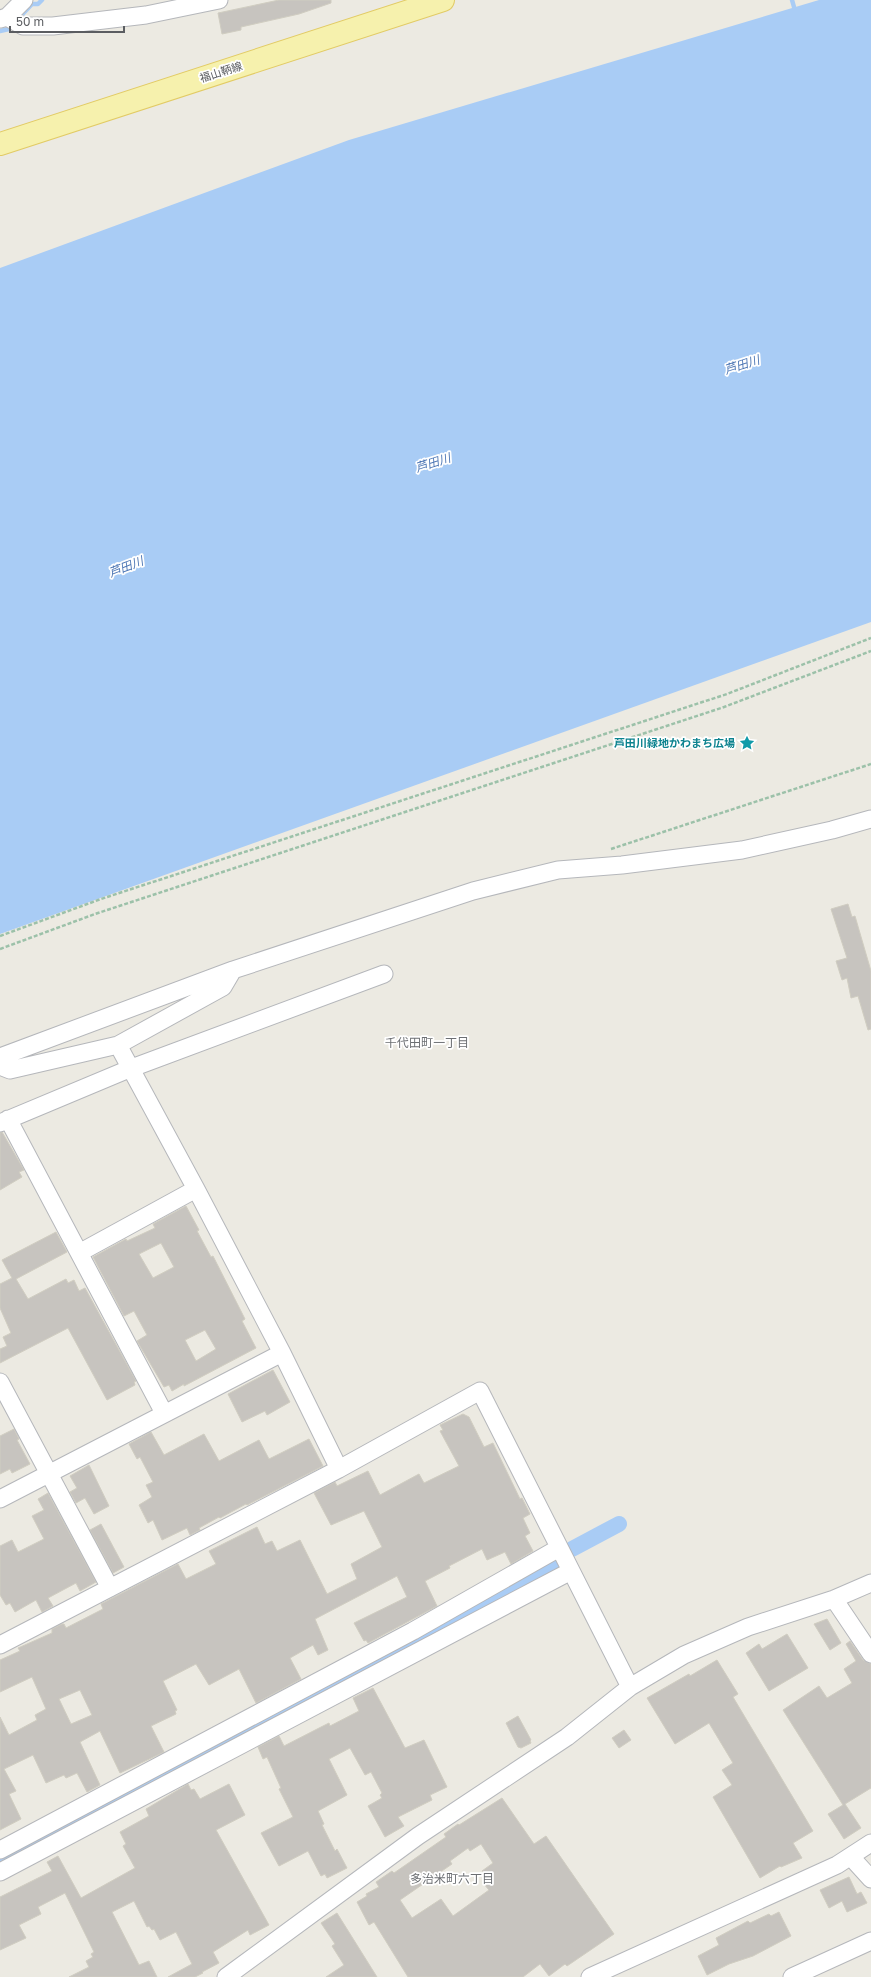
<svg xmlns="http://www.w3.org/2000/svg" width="871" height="1977" font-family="'Golos Text','Noto Sans JP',sans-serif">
<rect width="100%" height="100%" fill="#eceae2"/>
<path fill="#a9ccf5" d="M819,0h52v622l-871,312v-666l349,-128z"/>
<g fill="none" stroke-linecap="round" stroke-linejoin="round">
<path stroke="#a9ccf5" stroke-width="4.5" d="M792,0l2,7
M18,19l14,-15h6l4,-4
M0,31l9,-2 4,-4"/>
<path stroke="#a9ccf5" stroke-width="16" d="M572,1549l47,-25
M0,1860l179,-92 377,-203"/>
</g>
<path fill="#c7c4bf" stroke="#d0cdc1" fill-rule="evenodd" d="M279,0h52v3l-32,11 -58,13v3l-19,4 -4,-21z
M848,904l4,13 3,-1 16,55v58l-3,1 -10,-34 -7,2 -4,-20 -5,2 -6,-19 11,-3 -16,-49z
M2,1132l22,38 -5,2 3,5 -22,13v-57z
M186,1206l13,24 -2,1 14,26 2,-1 32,63 -3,2 14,27 -72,38v-2l-12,7 -3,-6 -5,2 -27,-46 10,-6 -13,-24 -10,5 -31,-59 33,-18 1,2 28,-13 -2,-4zM161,1243l13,24 -21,11 -14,-24zM205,1330l11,19 -20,12 -11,-21z
M56,1232l11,20 -51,27 12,20 38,-20 2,4 6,-3 5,11 6,-3 51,93 -2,1 1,3 -28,15 -39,-72 -68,35v-14l7,-3 -4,-9 8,-4 -11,-25v-24l12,-6 -10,-18z
M273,1370l17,32 -23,13 -2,-4 -23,11 -14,-28z
M463,1414l6,3 15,30 9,-4 27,56 2,-1 8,16 -7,4 7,15 -5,3 8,15 -22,13 -6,-12 -18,8 -5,-11 -33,17 1,2 -25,13 12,25 -69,37 -2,-3 -2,1 -10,-18 53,-26 -10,-21 -82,43 13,31 -10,5 -5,-10 -23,13 11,21 -45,24 -17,-34 -30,16 -13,-21 -33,17 14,29 -2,1 1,3 -25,12 13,26 -44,21 -20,-42 -20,11 20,43 -13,7 -10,-19 -11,5 -2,-3 -18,8 -13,-28 -29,14 12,22 -7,3 12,25 -21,11v-113l9,18 28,-15 -2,-5 11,-6 -14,-32 -32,15v-32l20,-9 -2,-3 34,-15v-4l10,-5h2l2,4 37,-19 -2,-5 77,-40 8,15 30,-15 -7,-13 48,-24 8,17 7,-3 5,10 23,-11 27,54 30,-15 -6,-15 31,-17 -18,-36 -33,14 -17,-32 21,-11 2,4 31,-15 12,24 39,-21 5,9 35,-17 -19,-35 3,-1 -3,-5zM80,1690l12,25 -21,9 -12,-25z
M14,1429l5,10 -2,1 13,24 -18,9 -2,-4 -10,5v-38z
M151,1432l13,23 40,-21 15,27 40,-21 10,19 40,-20 14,27 -76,39 -1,-1 -26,14 -1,-1 -20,11 1,2 -10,5 -3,-7 -25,12 -9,-20 -5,3 -9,-18 13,-8 -6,-12 7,-3 -13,-25 -3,2 -8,-15z
M89,1465l20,41 -15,8 -9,-16 -9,5 -6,-11 7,-4 -7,-12z
M48,1493l48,89 -16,9 -4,-8 -28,15 5,8 -11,6 -6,-12 -21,12 -5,-9 -4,2 -6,-10v-49l12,-6 6,12 26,-13 -12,-23 12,-6 -6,-11z
M101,1524l23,43 -11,6 -23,-43z
M827,1619l14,24 -11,7 -16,-26z
M787,1634l21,34 -39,23 -23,-38 13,-9 3,5z
M850,1641l13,19 8,4v124l-26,16 16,24 -17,11 -16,-25 15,-9 -60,-95 36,-24 8,12 25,-15 -8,-14 12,-8 -10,-17z
M717,1660l21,34 -5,3 80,134 -20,12 9,15 -21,9 -1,-1 -20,12 -47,-81 19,-12 -10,-15 11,-7 -24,-40 -34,21 -28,-46 42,-24 1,2z
M373,1688l32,60 19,-8 23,47 -17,8 2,5 -34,17 6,9 -19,11 -17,-31 14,-8 -2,-3 2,-2 -11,-21 -6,3 -15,-27 -21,11 18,36 -29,16 6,13 -2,1 13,26 2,-2 10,19 -20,10 -2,-4 -4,2 -13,-25 -29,15 -18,-33 32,-16 -14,-28 2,-1 -14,-31 -4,2 -5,-12 21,-11 5,10 39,-20 6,-3 1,3 29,-15 -6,-13z
M518,1716l13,24 -1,1 1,2 -10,5 -3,-1 -12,-24z
M624,1730l7,10 -12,8 -7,-10z
M188,1784l3,6 3,-1 6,10 29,-15 16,31 -29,15 53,95 -19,10 -2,-5 -35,22 6,11 -17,9 1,1 -8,4h-27l24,-13 -16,-32 -16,8 -6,-11 -2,1 -3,-4 -2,1 -13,-26 -22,11 27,53 10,-4 8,16h-88l20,-10 -3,-6 7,-4 -2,-3 3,-2 -29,-59 -27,14 3,7 -22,11 7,13 -26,12v-53l52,-26 -5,-9 11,-6 23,42 54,-30 -12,-22 3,-2 -6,-12 29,-16 -3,-7z
M502,1798l32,46 12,-8 68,98 -47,32 -2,-2 -16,12 -9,-12 -17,13h-115l-34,-55 -5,3 -12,-23 10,-6 -1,-2 13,-7 -3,-5 16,-11 2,2 52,-36 -2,-3 14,-10 1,1zM481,1844l12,19 -11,8 4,5 -3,2 2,4 -2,1 6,7 -36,26 -12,-17 -29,19 -12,-18 52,-36 -2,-3 18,-13 2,3z
M849,1877l8,17 4,-2 6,11 -20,9 -5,-11 -13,7 -9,-18z
M779,1912l12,24 -38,20 -24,8 -22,11 -9,-19 21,-11 -3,-7 32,-17 2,2 19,-9 2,2z
M337,1913l40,64h-51l18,-12 -12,-19 3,-2 -14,-21z"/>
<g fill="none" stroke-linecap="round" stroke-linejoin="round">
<g stroke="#b5b7bb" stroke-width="19">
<path id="minor" d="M7,17l17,-17
M0,19l7,-2 16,9h30l93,-11 73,-15
M118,1045l105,-58 10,-17
M0,1057l233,-87 240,-79 85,-21 64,-5 120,-15 90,-20 39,-11
M0,1066l10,4 108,-25 78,144 86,164 57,116
M8,1119l156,294
M0,1123l129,-54 255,-95
M79,1253l117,-64
M0,1382l110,206
M0,1499l282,-146
M834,1599l37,55
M0,1645l339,-176 141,-78 150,296
M0,1850l413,-219 146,-83
M851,1857l20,22
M0,1872l571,-301
M226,1977l192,-141 149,-99 63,-50 54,-32 64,-28 86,-28 37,-16
M590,1977l247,-112 34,-22
M792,1977l79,-36"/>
</g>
<g stroke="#e2cb65" stroke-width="24">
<path id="major" d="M0,144l443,-144"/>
</g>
<path stroke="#9cc1a9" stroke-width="2.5" stroke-dasharray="4 2" stroke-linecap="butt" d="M611,849l260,-85
M0,936l101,-37 626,-205 144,-56
M0,949l95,-35 629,-207 147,-56"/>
<use href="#minor" stroke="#fff" stroke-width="17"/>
<use href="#major" stroke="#f6f1ad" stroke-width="22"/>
</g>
<defs>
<g id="sight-bare" transform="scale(1.2)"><path d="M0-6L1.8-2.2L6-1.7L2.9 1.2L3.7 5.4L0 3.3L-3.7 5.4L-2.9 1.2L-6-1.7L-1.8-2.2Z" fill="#0f9aa8" stroke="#fff" stroke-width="2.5" paint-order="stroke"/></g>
</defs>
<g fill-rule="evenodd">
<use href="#sight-bare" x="747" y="743"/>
</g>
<g text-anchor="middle" stroke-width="3.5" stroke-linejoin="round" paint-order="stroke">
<g font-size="11" fill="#5b5d61" stroke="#fff">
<text transform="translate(221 72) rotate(-18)" y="4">福山鞆線</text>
</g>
<g font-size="11" font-weight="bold" fill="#0d838f" stroke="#fff" text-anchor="end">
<text x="735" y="747">芦田川緑地かわまち広場</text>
</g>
<g font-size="12" font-style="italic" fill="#4e77b5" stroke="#fff">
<text transform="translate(742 365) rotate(-18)" y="4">芦田川</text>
<text transform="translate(433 463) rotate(-18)" y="4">芦田川</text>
<text transform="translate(126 567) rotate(-21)" y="4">芦田川</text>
</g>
<g font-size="12" fill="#6c6f73" stroke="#fff">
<text x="427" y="1047">千代田町一丁目</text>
<text x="452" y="1883">多治米町六丁目</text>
</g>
</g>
<path d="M10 26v6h114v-6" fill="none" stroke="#5b5d61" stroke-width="2"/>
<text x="16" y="26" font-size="12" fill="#5b5d61" stroke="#ffffff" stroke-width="3" paint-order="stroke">50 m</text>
</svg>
